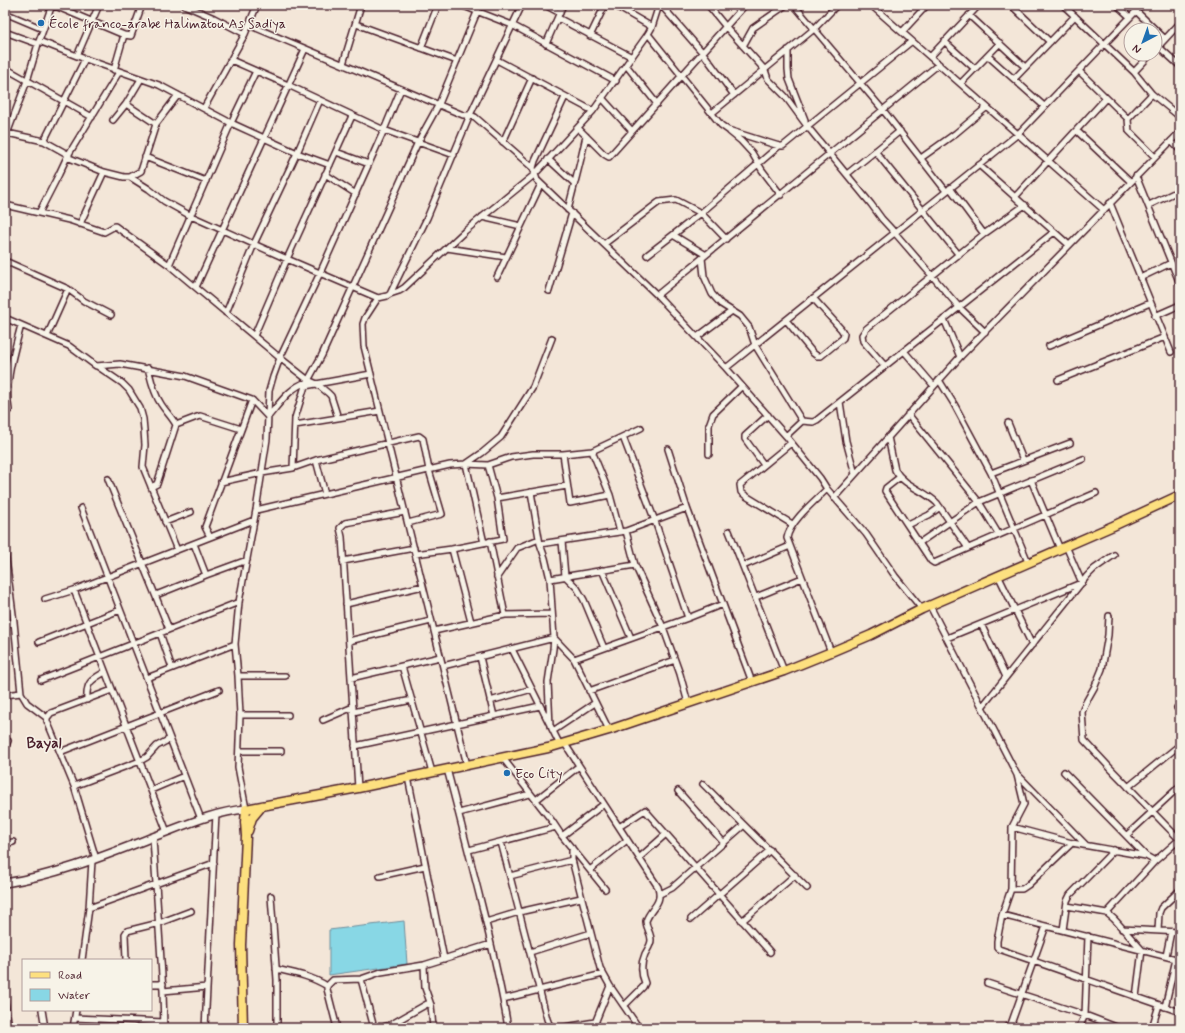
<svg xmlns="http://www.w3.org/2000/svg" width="1185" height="1033" font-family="Mynerve,sans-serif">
<rect width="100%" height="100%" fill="#f3e6d8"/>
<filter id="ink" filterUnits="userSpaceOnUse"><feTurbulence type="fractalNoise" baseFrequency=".025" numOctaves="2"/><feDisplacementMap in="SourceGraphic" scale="8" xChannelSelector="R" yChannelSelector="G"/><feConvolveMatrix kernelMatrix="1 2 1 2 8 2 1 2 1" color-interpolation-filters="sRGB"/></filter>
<g filter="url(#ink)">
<path fill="#88d7e5" stroke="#6f8d9b" d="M404,921l3,43 -78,11v-45z"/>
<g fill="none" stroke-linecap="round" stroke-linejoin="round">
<g stroke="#4a1f2b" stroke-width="8">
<path id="street" d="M53,5l71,30 7,1 11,-31
M184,5l30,13 31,16
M461,5l51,20 104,56
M545,5l15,8
M614,5l38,22
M661,5l42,48 31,42
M708,5l18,22 39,43 3,9 17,17 22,30 64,78 11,15 13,14 64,74 26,25
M794,5l89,105 63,81
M871,5l233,205
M1011,5l39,37
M1063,5l71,67 18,22 28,23
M1117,5l13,12
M1136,11l29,28
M5,13l38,16
M969,15l56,52
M558,18l74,39
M356,24l101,37
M249,25l214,90h7l5,2 58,51
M5,32l33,12
M902,32l25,-27
M648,34l73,91 7,5 51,16h4l129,-105
M590,36l15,-31
M39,41l38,15 82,29 72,38 66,30 33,12
M944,41l31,28
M546,44l17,-39
M743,46l10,-18 33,-23
M1158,46l22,20
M421,48l17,-43
M788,50v19l1,10 16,41
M1155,50l25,-27
M77,56l22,-51
M988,56l56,50
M930,57l49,-52
M231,60l57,25 96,45 70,25
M497,60l96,51
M343,64l18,-59
M626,65l31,39
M5,68l87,49
M114,70l10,-35
M1079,71l49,48 1,12 26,26
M1134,72l17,-18
M1014,79l61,-63
M961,83l39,-40
M565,97l-30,64 -2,7 4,12 120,115 69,73 60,68 34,42 7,11 39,45 29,42 27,33
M603,99l29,32
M126,104l30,20
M204,108l41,-74 12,-29
M712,113l102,-84 23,-24
M1128,119l24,-25
M113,120l13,-16 15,-25
M578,128l26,26 5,3 136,-152
M1077,131l54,51
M730,132l11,9 11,12 10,17 19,25
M7,133l37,8 25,14
M5,139l22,-58 11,-37 14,-39
M44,141l41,-82
M1171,141l9,9
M503,142l29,-64
M875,151l84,104
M336,152l33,12
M67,157l37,15 20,5h6l19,12 15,12 27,15 96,43 91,39 9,-2 3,-2 37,-76 43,-103 52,-110
M145,157l61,24
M921,158l35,-25 31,-26
M548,159l26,24
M979,165l90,80
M325,174l31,20
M847,174l53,-43
M1136,176l44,108
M130,177l11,-6 15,-47 22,-29
M950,188l34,46
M1015,197l91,-99
M1110,203l61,149
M5,205l64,15 35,12 11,-6 54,39 111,93 28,22 9,4 11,9 3,3 7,22
M1149,205l31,-15
M568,210c6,-25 13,-49 18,-74
M39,213l20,-39 8,-17 52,-85
M482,217l39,9
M80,224l24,-52
M673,235l28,-22 25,26
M604,244l55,-42 17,-2 25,13 78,-67
M447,248l59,9
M647,255l26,-20 33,20
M702,258l2,18 8,18 9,10 19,12 9,11 6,18 47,76
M5,261l63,28 16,12 27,14
M169,265l62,-142 25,-52
M497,277l44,-93
M1140,278l31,-15
M196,287c37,-79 72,-159 109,-238
M549,291l23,-78
M390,294l9,-3 5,-3 61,-57 69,-56 59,-64 55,-77 4,-7 7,-22
M657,295l282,-231
M378,298l-13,20 -2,6 1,22 103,419
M226,313l28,-69 43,-91 23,-53
M1155,316l25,-11
M5,318l64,28 27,20 24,-2 65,12 67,24 16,17c11,-13 22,-30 39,-35
M944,319l16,38
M786,320l27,33 4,3h4l22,-18 1,-4 -3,-5 -28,-31
M47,336l21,-47
M254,336l33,-77 65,-143
M697,337l35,-26
M1049,346l101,-43
M904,351l30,35
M97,366l25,17 7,7 11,18 3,11 1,11 1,15 -2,22 34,83
M885,366l-22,-25 -1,-6 4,-6 118,-95 41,-29
M148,368c3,12 6,26 13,36 5,8 11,13 15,21l-19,59 -6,3
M726,368l292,-234 124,-129
M939,380l15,24 37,69 37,89
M1058,380l107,-43
M305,386l66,-12
M840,402l6,39 9,33
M5,413l4,-3c-5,-28 5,-57 12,-85
M908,414l71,88 20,33
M1008,423l15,37
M176,425l21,-8 3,-1 41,13
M295,425l85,-14
M786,436l16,-15 11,1 4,-2 237,-188
M623,437l32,84 33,97
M888,437l7,33c9,16 29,20 42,33l31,45
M791,443l-51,42 1,7 5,4 46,28
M668,449l19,59 65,174
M592,451l18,44 10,37
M563,454l7,49 40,-8
M709,454v-29l4,-11 29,-28
M316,460l9,34
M488,465l9,33
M764,465l-19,-26v-3l23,-21
M293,468l2,-50 10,-32 17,-31 96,-213 21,-38 41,-99
M991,473l79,-30
M900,477l-14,11 -1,3 46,70 3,2 162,-70
M108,479l61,150
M1031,480l29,69
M221,482l41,-9 31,-5 23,-8 103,-24 4,3 6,31 13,44 -34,9
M827,489c-12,12 -37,32 -40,49l44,114
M531,492l9,52 5,14 5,21 4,59 -1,11 -5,33 2,44
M834,498l126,-141 220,-225
M81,508l120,311
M256,510l194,-45 16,-1 22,1 23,-8 22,-3h30l29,-3 49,-23
M165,522l26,-10
M908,525l21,-10 11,-8
M626,531l9,34 28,62 17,47 8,29
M729,531l55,140
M210,537l-5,-10 47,-127
M490,541l15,74
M562,541l3,35 12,12 7,12 20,48
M484,543l-18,-79 16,-11 19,-16 32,-50 19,-49
M919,543l60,-41 104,-43
M194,544l12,31
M540,544l86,-13 61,-23
M1066,546l16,37
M452,549l19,73
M5,551l9,71 7,71 6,10 20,15v3l27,65 22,73
M415,554l37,-5 51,-10 -6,-41 70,-12
M343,561l71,-13
M743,566l47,-20
M602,570l29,68
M998,575l34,70
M497,577l20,-29 22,-9
M550,579l85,-14
M74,590l180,-70
M156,595l50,-20 41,-15
M756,597l46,-19
M45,599l29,-9 93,242
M346,604l77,-18
M930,606l87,169 7,29 -12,23 -1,62 -9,26 -5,26v6l2,2 181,63
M1109,616l-1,19 -6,34 -7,17 -9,16 -4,10 2,28 27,29 69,71
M5,624l9,-2
M981,624l25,53
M434,631l71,-16 46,-1
M160,633l12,35
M554,638l20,21 35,71
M947,638l134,-55
M349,641l82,-20
M39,642l81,-32
M512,649l48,96
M480,657l14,59
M574,659l114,-41 35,-14
M402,666l30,106
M443,666l111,-28
M238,676h47
M147,678l88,-34
M351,678l89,-21
M41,680l198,-78
M589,691l86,-31
M5,695l16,-2
M87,700c-1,-18 4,-20 18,-28
M490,701l42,-12
M982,707l105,-131 7,-7 20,-14
M1177,708l3,-1
M353,712l59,-12
M240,715h48
M47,718l4,-5 61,-23
M323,720l30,-13
M553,731l42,-28
M565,744l93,143c5,17 -7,20 -12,34 0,7 5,12 5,19 0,5 -4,10 -6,14 -4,9 -4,20 0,29l-2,4 -19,19
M355,746l185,-40
M5,748l3,-7
M239,751h42
M60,752l159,-62
M502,757l50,64 10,15 43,53
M447,769c13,49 25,97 37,145 9,38 18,76 24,114
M1064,772l82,84
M1018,775l68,70
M408,777l36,182
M703,784l104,104
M74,786l66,-25 7,-4 10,-11 13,-7
M1128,787l48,-39 4,2
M358,788l-16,-251 -2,-9 5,-5 60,-11
M151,790l33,-14
M678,791l46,52
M536,800l43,-34
M246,809l-8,-42 2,-52 -2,-39 -3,-32 4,-42 17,-92 11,-71 2,-48 4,-14 7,-19 40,-85 64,-143 17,-41
M459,813l71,-19
M619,827l26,-17 125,142
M1012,827l60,16 74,13 9,5
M1127,835l53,-49
M562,836l42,-32
M153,838l10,153 1,37
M501,842l46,177 2,5 5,4
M5,844l8,-2
M572,848v12l28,108 10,18 -17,42
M469,850l87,-23
M639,858l27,-24
M590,870l37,-30
M380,876l45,-10
M510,876l62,-16
M1011,889h11l6,-4 44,-42
M660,894l12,-6 72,-63
M271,896l6,84v48
M1067,906l40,7 7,6 28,31 -6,47
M89,908l125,-45
M1107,913l48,-52 25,-22
M1002,915l178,45
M691,919l79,-69
M742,921l53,-46
M486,922l33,-10 62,-14
M1122,929l58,3
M1063,930l4,-29 3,-6 44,-45
M1158,931l1,-18 2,-5 19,-18
M530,952l61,-19
M1166,956l5,-24
M82,960l7,-52 3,-47
M126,960l-1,-26 2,-3 32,-8 32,-12
M424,965l1,23 6,17 2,23
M276,969c18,4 35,7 51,17
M361,979l13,49
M987,983l98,32 34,13
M151,984h12
M610,986l29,42
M163,991l44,-4
M503,999l100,-25
M5,1001l4,27
M1165,1007l11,-48
M42,1010l3,18
M75,1018l89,4
M1011,1024l35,-98
M73,1028l3,-18
M205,1028l11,-214
M337,1028l-10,-39v-3l6,-6 28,-1 20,-7 43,-7 67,-21
M379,1028l11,-3 37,-21 4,1
M559,1028l36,-6 5,6
M1006,1028l5,-4 9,4
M1079,1028l6,-13 3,-79
M1152,1028l7,-23"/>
</g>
<g stroke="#4a1f2b" stroke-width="10">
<path id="secondary" d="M5,883c52,-8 99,-27 148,-46 30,-11 60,-25 93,-28"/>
</g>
<g stroke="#4a1f2b" stroke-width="11">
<path id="primary" d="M248,831l4,-13 10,-12
M243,1028l-2,-83 5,-109 -1,-14 1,-13 112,-21 190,-40 61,-18 175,-59 47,-19 40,-17 51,-26 191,-83 67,-31"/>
</g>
<use href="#street" stroke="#f7f3e8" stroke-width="5"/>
<use href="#secondary" stroke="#f7f3e8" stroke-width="7"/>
<use href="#primary" stroke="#fde080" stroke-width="8"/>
</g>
</g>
<g fill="#1f6fb2" stroke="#f7f3e8" stroke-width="1.5">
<circle cx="41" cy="23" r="4"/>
<circle cx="507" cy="773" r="4"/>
</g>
<g text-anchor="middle" stroke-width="3" stroke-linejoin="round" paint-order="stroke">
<g font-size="14" fill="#4a1f2b" stroke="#f7f3e8" text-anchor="start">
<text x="49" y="28">École franco-arabe Halimatou As Sadiya</text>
<text x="515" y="778">Eco City</text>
</g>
<g font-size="15" font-weight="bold" fill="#4a1f2b" stroke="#f7f3e8">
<text x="44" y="748">Bayal</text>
</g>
</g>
<rect width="1185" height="1033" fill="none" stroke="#f7f3e8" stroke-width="20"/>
<rect x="10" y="10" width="1165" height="1013" fill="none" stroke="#4a1f2b" stroke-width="1.5" filter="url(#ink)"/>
<rect x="22" y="959" width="130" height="52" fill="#f7f3e8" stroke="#b29e9c"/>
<rect x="30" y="972" width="20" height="6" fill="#fde080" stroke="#b29e9c"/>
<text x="58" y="979" font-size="12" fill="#4a1f2b">Road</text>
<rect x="30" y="989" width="20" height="12" fill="#88d7e5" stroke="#b29e9c"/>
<text x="58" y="999" font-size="12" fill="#4a1f2b">Water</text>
<g transform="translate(1143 42) rotate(221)"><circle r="19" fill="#f7f3e8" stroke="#b29e9c"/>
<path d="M0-3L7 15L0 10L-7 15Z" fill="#1f6fb2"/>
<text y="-6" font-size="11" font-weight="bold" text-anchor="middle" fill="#4a1f2b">N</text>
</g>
</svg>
